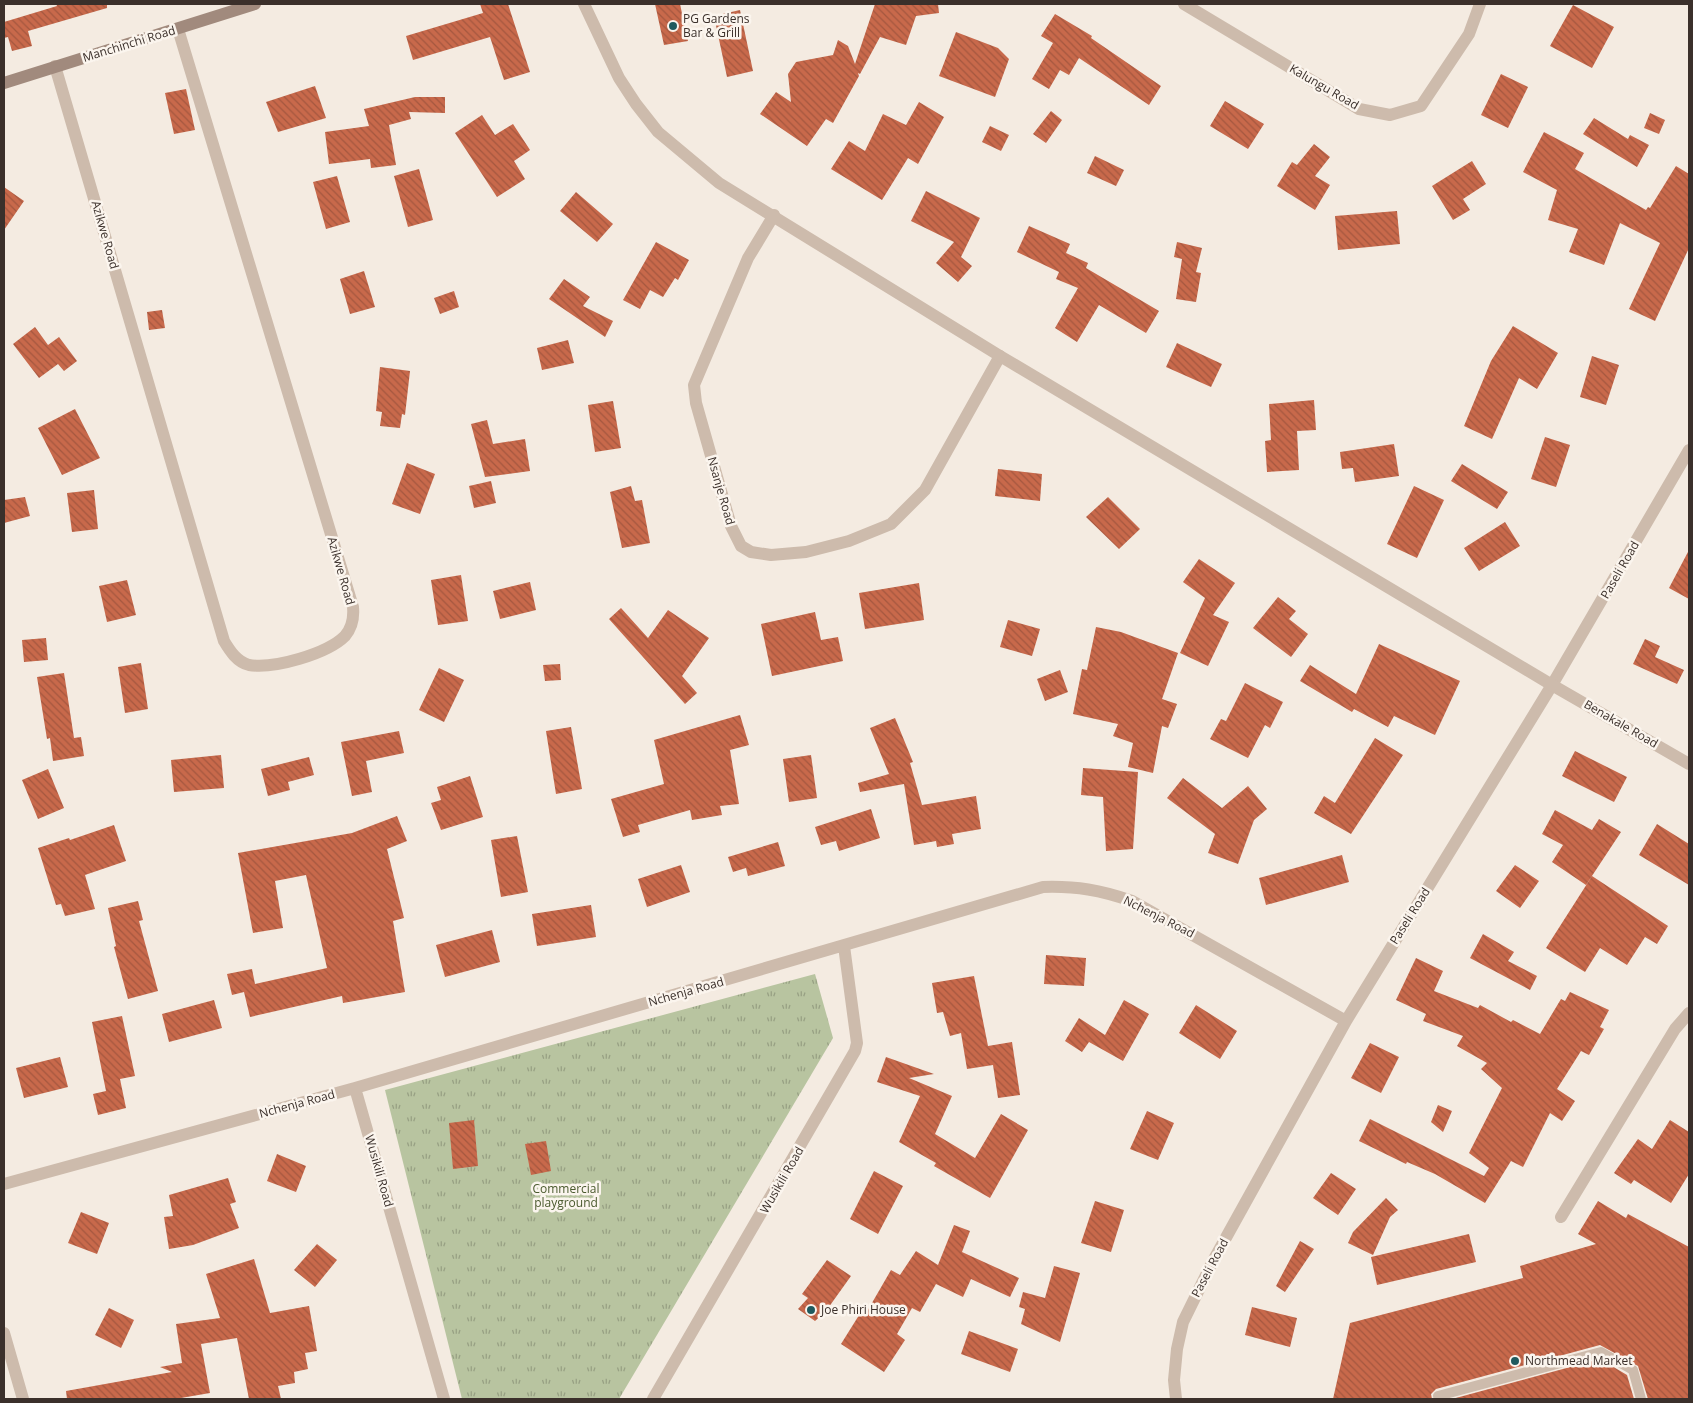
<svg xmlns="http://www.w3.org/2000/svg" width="1693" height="1403" font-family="'Open Sans',sans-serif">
<defs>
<pattern id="park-tufts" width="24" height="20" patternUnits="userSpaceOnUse" patternTransform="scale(1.25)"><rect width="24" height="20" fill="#b8c4a0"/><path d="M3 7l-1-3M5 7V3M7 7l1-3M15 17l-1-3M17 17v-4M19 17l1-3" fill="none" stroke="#97a083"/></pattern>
<pattern id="building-back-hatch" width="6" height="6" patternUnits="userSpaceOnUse" patternTransform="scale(1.25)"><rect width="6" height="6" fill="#c8694b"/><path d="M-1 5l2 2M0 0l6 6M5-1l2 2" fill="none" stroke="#a4573f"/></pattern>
</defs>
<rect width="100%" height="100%" fill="#f4ebe1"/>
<path fill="url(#park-tufts)" d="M815,974l18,64 -214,361h-157l-77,-309z"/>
<path fill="url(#building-back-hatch)" d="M56,4h51v4l-79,23 4,15 -20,5 -4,-14 -4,1v-16l53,-16z
M480,4h28l22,68 -26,8 -14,-43 -77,23 -7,-24 77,-23z
M655,4h25l8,37 -24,4z
M875,4h63l1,9 -23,3 -10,29 -26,-8 -20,37 -2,-1 1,3 -26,47 -7,-4 -19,27 -47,-32 16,-22 15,10 -3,-28 8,-12 37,-7 5,-15 10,6 7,18z
M1573,5l41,22 -22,41 -42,-22z
M740,10l13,61 -26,6 -13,-61z
M1055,14l37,22 -1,2 70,48 -12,19 -70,-47 -10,17 -9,-5 -11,19 -17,-10 21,-36 -12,-7z
M956,32l42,16 11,11 -14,38 -56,-21z
M1501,74l27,13 -20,41 -27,-13z
M315,86l11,32 -48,14 -12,-30z
M186,89l9,41 -21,4 -9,-41z
M415,97h30v16l-36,-1 2,7 -22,6 7,40 -25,3 -1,-9 -41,5 -4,-32 44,-6 -5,-17z
M1225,101l39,23 -16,25 -38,-23z
M919,102l25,15 -26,47 -10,-6 -26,42 -51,-31 18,-28 16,10 18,-37 23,11z
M1051,111l11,9 -16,23 -13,-9z
M1650,113l15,7 -6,14 -15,-6z
M482,115l13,20 18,-11 17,26 -16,11 11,18 -28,18 -42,-64z
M1594,118l34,21 2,-4 19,10 -12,22 -54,-33z
M990,126l19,9 -8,16 -19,-9z
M1544,132l40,21 -9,16 71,41 2,-3 2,1 26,-42 13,8v74l-34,73 -26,-12 31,-66 -40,-20 -16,42 -35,-13 9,-23 -30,-9 9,-30 -34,-18z
M1314,144l16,13 -15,19 15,9 -15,25 -38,-24 15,-24 5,3z
M1095,156l29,14 -8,16 -29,-13z
M1472,161l14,23 -23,15 7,11 -17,10 -21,-34z
M419,169l14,51 -25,7 -14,-51z
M337,176l13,46 -24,7 -13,-47z
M4,187l20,14 -20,29z
M926,191l54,27 -19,39 11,9 -14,16 -22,-19 18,-21 -43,-21z
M576,192l37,32 -16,18 -37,-31z
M1397,211l3,33 -62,6 -3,-34z
M1029,226l41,18 -4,9 22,10 -2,5 73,43 -13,22 -47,-28 -22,37 -22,-14 23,-40 -22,-9 3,-7 -42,-20z
M656,242l33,18 -11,20 -3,-2 -12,19 -13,-7 -10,19 -17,-9z
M1177,242l25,6 -6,24 5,1 -5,29 -20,-3 6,-40 -8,-2z
M364,271l11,36 -25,7 -10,-35z
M564,279l26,18 -7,9 30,15 -8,16 -56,-38z
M454,291l5,16 -19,7 -6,-16z
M162,310l3,18 -16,2 -2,-18z
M1513,326l45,27 -21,36 -18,-11 -27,61 -28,-13 27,-65z
M35,327l13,18 11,-8 18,24 -13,10 -6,-7 -19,14 -26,-34z
M568,340l6,23 -32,7 -5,-22z
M1177,343l45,21 -11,23 -45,-20z
M1592,356l27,9 -13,40 -26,-8z
M380,367l30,4 -5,44 -3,-1 -2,14 -20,-2 2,-14 -6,-1z
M1314,400l2,30 -19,1 2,39 -32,2 -2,-31 6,-1 -2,-36z
M613,401l8,47 -26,4 -7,-47z
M75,409l25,49 -38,17 -24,-47z
M487,420l6,24 32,-5 5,32 -45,6 -14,-53z
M1545,437l25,8 -14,42 -25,-8z
M1394,444l5,32 -44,6 -2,-14 -11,1 -2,-17z
M407,463l28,11 -15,40 -28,-10z
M1462,464l46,28 -11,17 -46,-28z
M998,469l44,5 -2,27 -45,-5z
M491,481l5,22 -22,5 -5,-22z
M631,486l4,15 7,-1 8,43 -28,5 -12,-56z
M1414,486l30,14 -27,58 -30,-14z
M94,490l4,39 -26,3 -5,-39z
M25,497l5,19 -26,7v-23z
M1108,497l32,32 -21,20 -33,-32z
M1505,522l15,24 -41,25 -15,-23z
M1689,550v49l-20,-11z
M1199,559l36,24 -22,32 16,7 -21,44 -28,-13 25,-55 -22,-16z
M461,575l7,46 -30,4 -7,-45z
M127,580l9,35 -29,7 -8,-36z
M530,582l6,28 -36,9 -7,-28z
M919,583l5,37 -59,9 -6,-36z
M1278,597l18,14 -7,8 19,15 -17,23 -38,-29z
M621,608l27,30 20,-28 41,28 -27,38 15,17 -12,11 -76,-85z
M815,612l6,28 17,-3 5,24 -71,15 -11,-52z
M1008,620l32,9 -8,27 -32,-9z
M1096,627l25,5 57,21 -16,46 15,5 -9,24 -6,-2 -9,47 -25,-6 5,-24 -20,-7 5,-12 -45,-10 9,-45 5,1z
M46,638l2,22 -24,2 -2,-22z
M1645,639l15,7 -5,11 29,13 -7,14 -44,-20z
M1379,644l81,37 -25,54 -41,-19 -6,11 -34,-18 -2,3 -52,-31 10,-16 46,29z
M141,663l7,46 -23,4 -7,-46z
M560,664l1,16 -16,1 -2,-16z
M439,668l25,12 -20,42 -25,-12z
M1060,670l8,22 -23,9 -8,-22z
M64,673l10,65 7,-1 3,19 -31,5 -3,-23 -3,1 -10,-62z
M1245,683l38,19 -13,26 -5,-3 -17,33 -38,-19 11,-20 5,2z
M740,715l9,30 -19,5 9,54 -19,2 2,9 -30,5 -2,-10 -52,15 2,7 -17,5 -12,-38 53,-15 -10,-44z
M895,718l18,44 -3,1 12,42 54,-9 5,33 -29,5 2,10 -17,3 -1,-6 -22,4 -10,-61 -44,8 -2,-9 31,-9 -19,-46z
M571,727l11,62 -26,5 -10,-63z
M399,731l5,22 -38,8 6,31 -20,4 -11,-54z
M1375,738l28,17 -52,79 -37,-21 10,-17 11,7z
M1575,751l52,26 -13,25 -52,-26z
M221,755l3,33 -50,4 -3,-32z
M811,755l6,43 -28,4 -6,-43z
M309,757l5,18 -26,7 2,8 -22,6 -7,-27z
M1083,768l55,4 -5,77 -27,2 -3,-54 -22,-2z
M48,769l16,39 -26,11 -16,-39z
M470,776l13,41 -42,13 -10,-27 10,-3 -4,-13z
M1183,778l39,30 26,-22 19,23 -13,11 -16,44 -30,-11 7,-19 -48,-36z
M871,809l9,29 -41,13 -3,-10 -15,4 -6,-18z
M1555,810l37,20 7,-11 22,13 -35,53 -34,-23 11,-17 -21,-11z
M397,816l10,25 -20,8 17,69 -11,3 12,71 -62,11 -1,-7 -92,21 -6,-25 -12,3 -5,-21 25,-5 3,15 72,-16 -21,-93 -31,6 8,47 -30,5 -15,-80 114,-20z
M1657,824l32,20v41l-50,-30z
M114,825l12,36 -41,14 10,34 -30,7 -4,-12 -5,1 -18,-57 31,-10 1,2z
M517,836l11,56 -27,5 -10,-57z
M778,842l7,24 -37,10 -2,-8 -13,4 -5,-15z
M1342,855l7,27 -83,23 -7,-27z
M681,865l9,27 -43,15 -9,-28z
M1515,865l24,16 -19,27 -24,-17z
M1592,876l76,50 -11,18 -12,-7 -18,28 -27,-17 -15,24 -39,-24z
M138,901l5,19 -4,1 19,70 -30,8 -14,-52 2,-1 -8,-38z
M591,905l5,32 -59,9 -5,-32z
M492,930l8,32 -55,15 -9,-32z
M1483,934l31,18 -6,9 29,15 -7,14 -60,-32z
M1046,955l40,3 -2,28 -40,-2z
M1416,958l27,13 -9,20 44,17 2,-3 31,17 2,-2 27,14 21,-35 4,2 5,-9 39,18 -9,17 4,2 -15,26 -8,-4 -24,38 18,12 -13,20 -12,-8 -27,54 -12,-6 -26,42 -50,-29 -28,-12 -1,2 -47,-23 11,-22 114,57 5,-8 -20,-15 33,-65 -21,-19 6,-6 -30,-17 6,-10 -40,-15 3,-7 -30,-14z
M974,976l14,70 24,-4 8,53 -22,3 -5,-33 -26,4 -6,-36 -11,3 -7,-24 -6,1 -5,-30z
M214,1000l8,28 -53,14 -7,-28z
M1124,1000l25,14 -26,47 -34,-19 -7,10 -17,-11 14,-23 26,17z
M1196,1005l41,26 -17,28 -41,-26z
M122,1016l13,60 -15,3 6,29 -28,7 -5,-21 13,-3 -14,-69z
M1370,1043l29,14 -18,36 -30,-15z
M60,1057l8,30 -44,11 -8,-30z
M886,1057l48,17 -25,4 43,18 -17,38 40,24 26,-44 27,16 -38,68 -56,-32 2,-3 -37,-21 21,-46 -43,-14z
M1438,1105l14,6 -9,21 -12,-10z
M1147,1111l27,12 -16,37 -28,-11z
M474,1120l4,46 -25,3 -4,-46z
M1670,1120l19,12v42l-18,29 -37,-23 -3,4 -17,-11 24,-34 14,10z
M546,1141l5,30 -20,4 -6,-31z
M277,1154l29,12 -10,26 -29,-11z
M874,1171l29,15 -25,48 -28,-15z
M1331,1173l25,16 -18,26 -25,-17z
M228,1178l8,24 -6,2 9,24 -46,17 -24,4 -5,-32 9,-1 -4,-21z
M1386,1198l12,12 -8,7 -17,38 -25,-12 5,-11z
M1095,1201l29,9 -13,42 -30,-9z
M1598,1201l28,17 2,-4 61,33v152h-41l-10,-33 -38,-21 -164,44 -5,5 1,5h-99l17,-76 173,-45 -3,-12 76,-22 -18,-10z
M81,1212l28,11 -12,31 -29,-11z
M954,1225l16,6 -8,21 57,26 -9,19 -39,-18 -8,18 -27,-13 -16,28 -8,-4 -15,26 8,6 -21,32 -43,-28 20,-32 4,3 26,-45 9,5 16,-24 22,14z
M1469,1234l7,28 -99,23 -6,-28z
M1300,1241l14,8 -29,43 -9,-6z
M317,1244l20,16 -22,27 -21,-17z
M254,1259l16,54 39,-7 8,45 -12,2 3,16 -14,3 1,11 -17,3 3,13h-32l-12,-61 -36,6 9,49 -35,6h-108l-1,-8 106,-19 -12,-5 22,-4 -6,-39 44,-6 -14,-44z
M827,1260l24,16 -25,35 -11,10 -17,-12 10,-11 -6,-4z
M1054,1266l26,7 -20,69 -39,-18 4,-15 -6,-2 4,-15 22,6z
M1252,1307l45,11 -7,29 -45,-12z
M109,1308l25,12 -13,28 -26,-13z
M969,1331l49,18 -8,23 -49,-18z
M1600,1359l27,16 7,24h-182z"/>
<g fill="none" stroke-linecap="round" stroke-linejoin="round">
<path stroke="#cdbbac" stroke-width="10" d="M1439,1399l-1,-3 163,-44 32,18 8,29"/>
<path stroke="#cdbbac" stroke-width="12" d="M1184,4l175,105 31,6 31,-9 48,-72 11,-30
M55,66l169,575c6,10 13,21 25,24 25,4 78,-11 96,-29 7,-8 9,-18 8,-29l-175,-578
M774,215l-26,43 -54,127 2,18 35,123 10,20 10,6 20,3 35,-3 43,-11 42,-17 34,-34 75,-134
M355,1088l89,311
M4,1184l351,-96 688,-201c34,-1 57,3 89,14l214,120
M1561,1217l114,-188 14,-16
M4,1333l19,66
M653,1399l202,-348 2,-8 -13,-97
M1176,1399l-2,-19 3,-31 6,-27 30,-61 133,-240 206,-336 137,-235"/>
<path stroke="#cdbbac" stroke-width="12" d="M584,4l35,74 17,26 22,28 61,51 281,173 552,329 137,79"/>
<path stroke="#a18a7d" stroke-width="12" d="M4,83l251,-79"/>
</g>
<g fill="#1f5a5e" stroke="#fbf5ee" stroke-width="2">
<circle cx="673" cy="26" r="5"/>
<circle cx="811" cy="1310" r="5"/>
<circle cx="1515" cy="1361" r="5"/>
</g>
<g text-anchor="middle" stroke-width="5" stroke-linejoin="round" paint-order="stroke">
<g font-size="12" fill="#3b302b" stroke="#fbf5ee" text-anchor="start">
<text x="683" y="23">PG Gardens<tspan x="683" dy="14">Bar &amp; Grill</tspan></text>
<text x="821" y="1314">Joe Phiri House</text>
<text x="1525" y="1365">Northmead Market</text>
</g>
<g font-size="12" fill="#3b302b" stroke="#fbf5ee">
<text transform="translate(129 44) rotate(-17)" y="4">Manchinchi Road</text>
<text transform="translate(1324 87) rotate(30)" y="4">Kalungu Road</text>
<text transform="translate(105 235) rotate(74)" y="4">Azikwe Road</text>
<text transform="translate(721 491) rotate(74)" y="4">Nsanje Road</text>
<text transform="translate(1620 570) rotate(-60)" y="4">Paseli Road</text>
<text transform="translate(341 571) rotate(74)" y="4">Azikwe Road</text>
<text transform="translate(1621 724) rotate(30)" y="4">Benakale Road</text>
<text transform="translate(1410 916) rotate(-58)" y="4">Paseli Road</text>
<text transform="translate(1159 917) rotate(27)" y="4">Nchenja Road</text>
<text transform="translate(686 992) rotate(-16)" y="4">Nchenja Road</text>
<text transform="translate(297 1104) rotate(-15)" y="4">Nchenja Road</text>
<text transform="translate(379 1171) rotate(74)" y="4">Wusikili Road</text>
<text transform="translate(782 1180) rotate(-60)" y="4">Wusikili Road</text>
<text transform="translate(1210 1268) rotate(-62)" y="4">Paseli Road</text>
</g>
<g font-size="12" fill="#4a5a2e" stroke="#fbf5ee">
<text x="566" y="1193">Commercial<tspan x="566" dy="14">playground</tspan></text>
</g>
</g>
<rect width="1693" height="1403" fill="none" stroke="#3b302b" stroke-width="10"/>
</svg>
